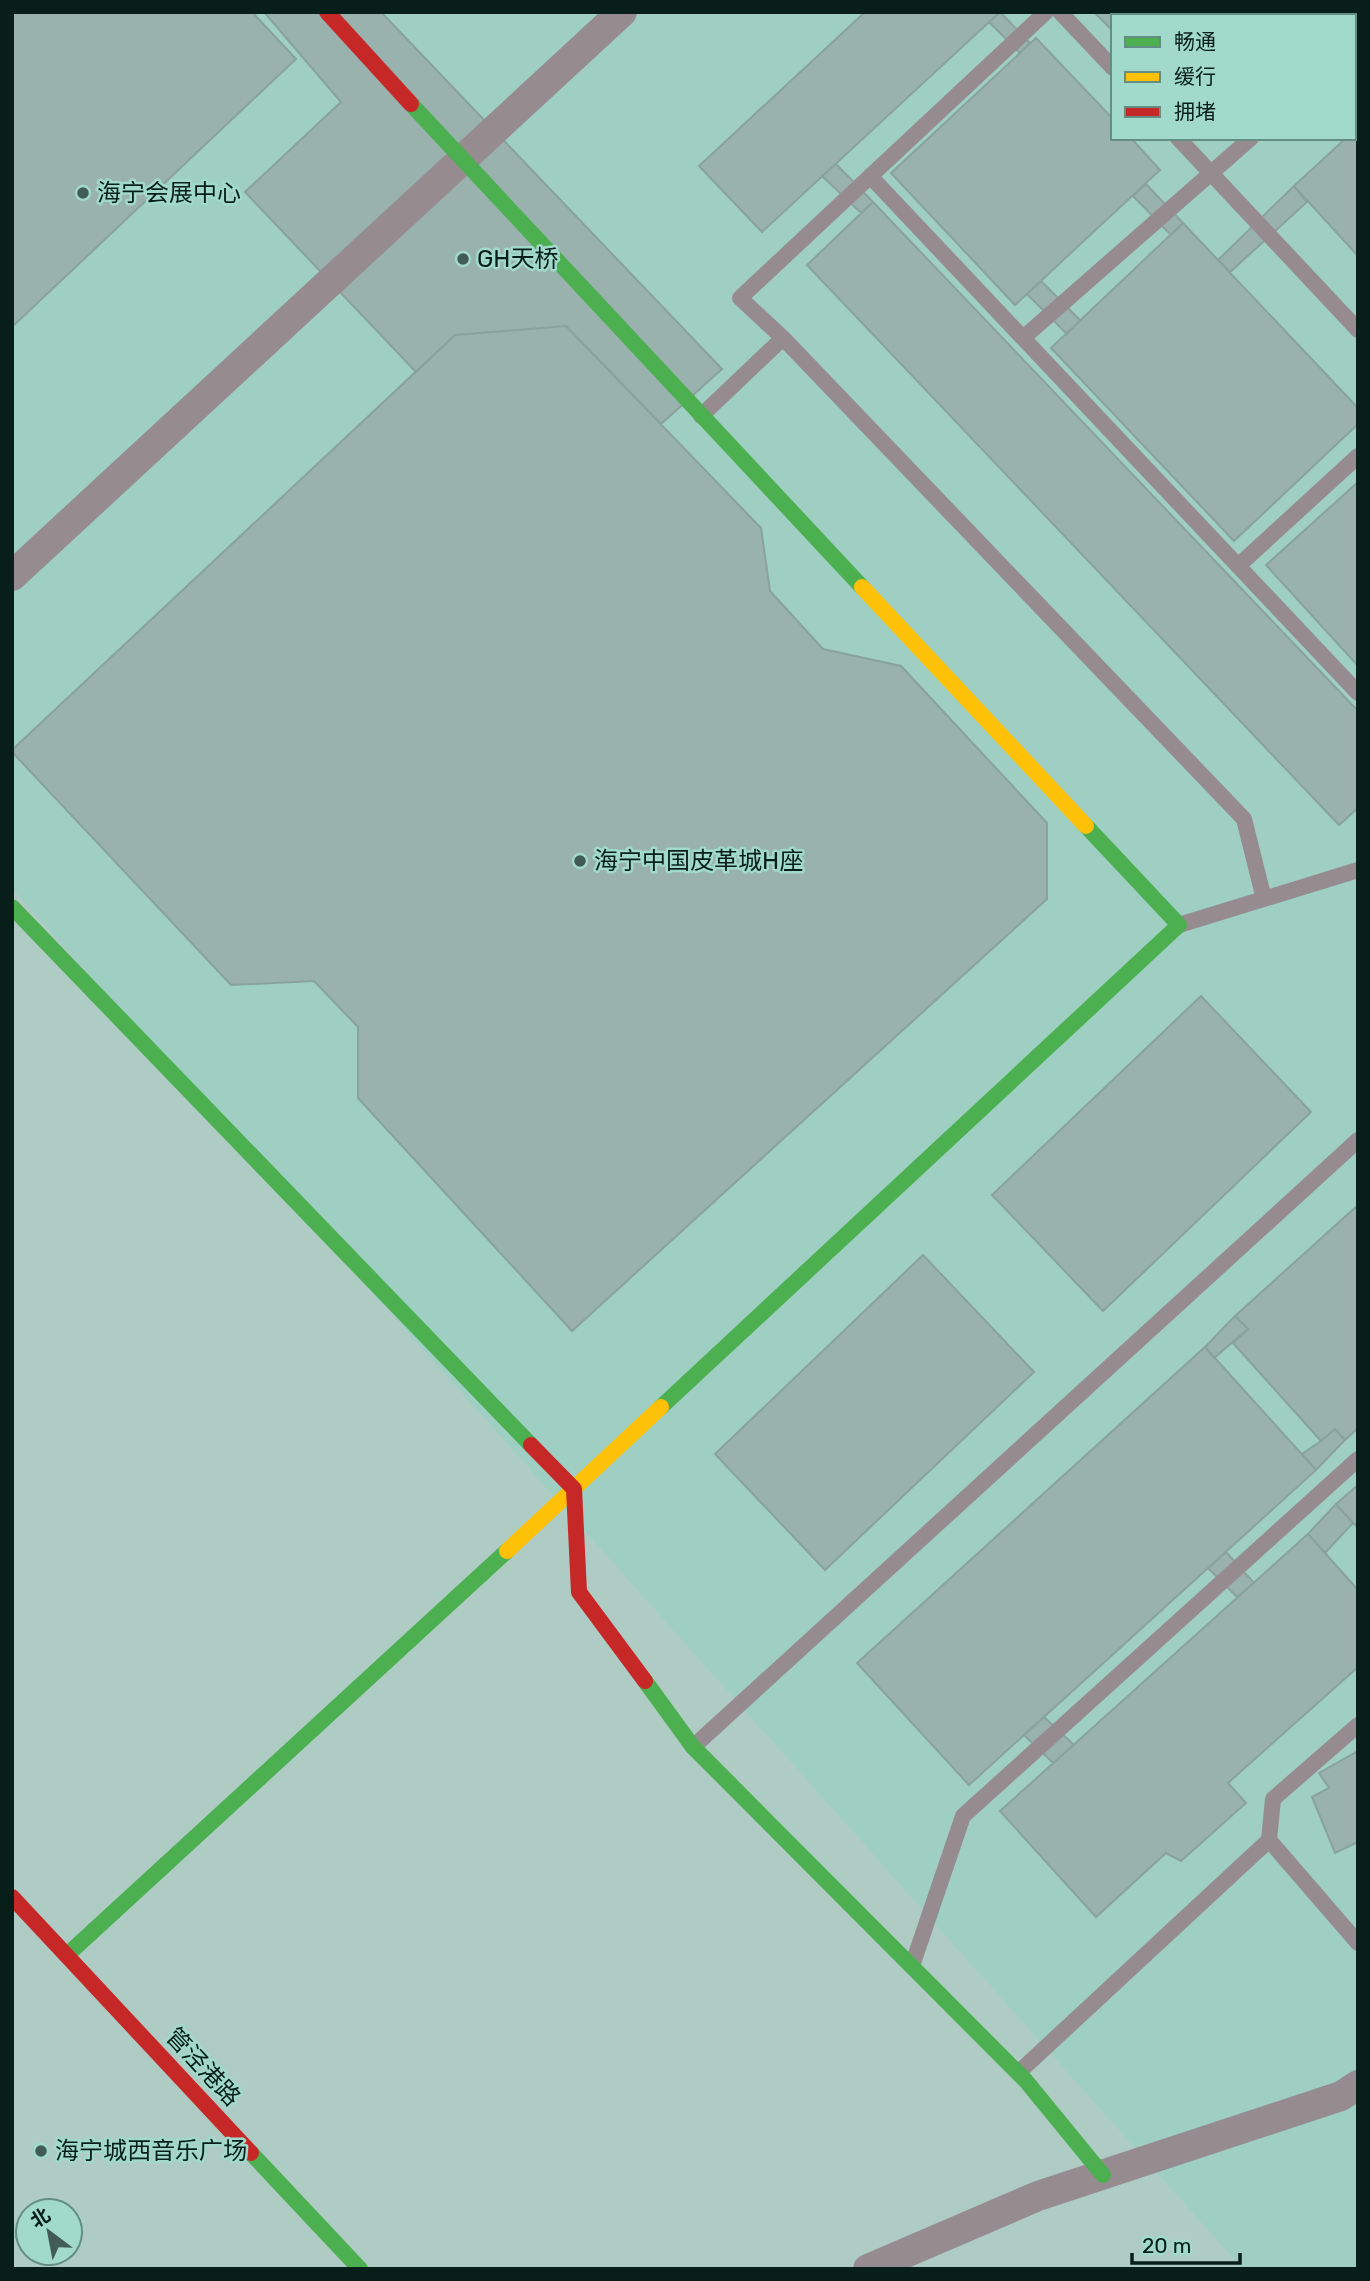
<svg xmlns="http://www.w3.org/2000/svg" width="1370" height="2281" font-family="Rubik,'Noto Sans SC',sans-serif">
<rect width="100%" height="100%" fill="#aeccc4"/>
<path fill="#9ecfc2" fill-rule="evenodd" d="M12,12h1346v2257h-115l-1231,-1381zM1113,16h241v122h-241z"/>
<path fill="#99b2ae" stroke="#89a29e" stroke-width="2" d="M12,12h240l44,47 -284,268z
M264,12h117l341,357 -61,55 -95,-98 -111,9 -39,37 -171,-180 96,-90z
M865,12h135l-238,220 -63,-66z
M1000,12l30,31 -10,10 -31,-31z
M1094,12h247l-4,4h-224v15z
M1036,38l77,81v19h18l29,32 -145,135 -124,-132z
M1354,39l4,4v32l-4,-3z
M1358,127v129l-64,-70 52,-48h8v-8z
M836,164l37,38 -12,11 -39,-37z
M1146,184l37,39 -12,12 -38,-39z
M1294,186l13,16 -77,70 -12,-12z
M873,202l485,509v97l-19,17 -532,-560z
M1183,223l175,185v16l-124,117 -183,-193z
M1041,281l39,39 -13,14 -40,-40z
M566,326l195,202 9,63 53,58 78,17 146,157v76l-475,432 -214,-233v-71l-44,-46 -83,4 -219,-233v-2l443,-415z
M1358,482v184l-92,-101z
M1201,996l110,116 -208,199 -111,-116z
M1358,1205v223l-13,12 -10,-11 -14,12 -88,-98 15,-14 -13,-13z
M923,1255l111,117 -209,198 -110,-116z
M1235,1316l13,13 -34,29 -9,-11z
M1205,1347l111,123 -347,315 -112,-122z
M1335,1429l10,11 -29,30 -14,-16 19,-13z
M1358,1485v43l-22,-24z
M1336,1504l17,19 -28,30 -17,-19z
M1308,1534l50,56v77l-130,116 18,20 -65,58 -15,-8 -70,64 -96,-106z
M1226,1552l28,31 -17,14 -29,-29z
M1044,1717l30,28 -21,18 -29,-28z
M1358,1751v91l-23,11 -23,-56 17,-9 -10,-15z"/>
<g fill="none" stroke-linecap="round" stroke-linejoin="round">
<path stroke="#968c90" stroke-width="16" d="M1046,12l-306,286 43,40 461,481 20,80
M1060,12l53,56
M1354,48l4,-3
M1178,138l180,192
M870,176l488,517
M1023,338l228,-200
M701,416l82,-78
M1238,566l120,-110
M1179,925l179,-55
M693,1747l665,-607
M1269,1840l89,103
M912,1966l51,-150 395,-357
M1018,2073l251,-233 4,-41 85,-74"/>
<path stroke="#968c90" stroke-width="30" d="M12,576l610,-564
M868,2269l170,-73 303,-100 17,-11"/>
<path stroke="#4caf50" stroke-width="16" d="M411,104l451,483
M12,907l519,538
M661,1407l518,-482 -93,-99
M645,1681l48,66 333,334 77,94
M67,1955l440,-404
M251,2153l109,116"/>
<path stroke="#ffc107" stroke-width="16" d="M862,587l224,239
M507,1551l154,-144"/>
<path stroke="#c62828" stroke-width="16" d="M327,12l84,92
M531,1445l43,44 5,103 66,89
M12,1897l239,256"/>
</g>
<g fill="#415b55" stroke="#a1d9ca" stroke-width="2.5">
<circle cx="83" cy="193" r="7"/>
<circle cx="463" cy="259" r="7"/>
<circle cx="580" cy="861" r="7"/>
<circle cx="41" cy="2151" r="7"/>
</g>
<g text-anchor="middle" stroke-width="5" stroke-linejoin="round" paint-order="stroke">
<g font-size="24" fill="#071e19" stroke="#a1d9ca" text-anchor="start">
<text x="97" y="201">海宁会展中心</text>
<text x="477" y="267">GH天桥</text>
<text x="594" y="869">海宁中国皮革城H座</text>
<text x="55" y="2159">海宁城西音乐广场</text>
</g>
<g font-size="24" fill="#071e19" stroke="#a1d9ca">
<text transform="translate(203 2067) rotate(47)" y="8">管泾港路</text>
</g>
</g>
<rect width="1370" height="2281" fill="none" stroke="#071e19" stroke-width="28"/>
<rect x="1111" y="14" width="245" height="126" fill="#a1d9ca" stroke="#638e83" stroke-width="2"/>
<rect x="1125" y="37" width="35" height="10" fill="#4caf50" stroke="#638e83" stroke-width="2"/>
<text x="1174" y="49" font-size="21" fill="#071e19">畅通</text>
<rect x="1125" y="72" width="35" height="10" fill="#ffc107" stroke="#638e83" stroke-width="2"/>
<text x="1174" y="84" font-size="21" fill="#071e19">缓行</text>
<rect x="1125" y="107" width="35" height="10" fill="#c62828" stroke="#638e83" stroke-width="2"/>
<text x="1174" y="119" font-size="21" fill="#071e19">拥堵</text>
<g transform="translate(49 2232) rotate(328)"><circle r="33" fill="#a1d9ca" stroke="#638e83" stroke-width="2"/>
<path d="M0-5L12 26L0 18L-12 26Z" fill="#415b55"/>
<text y="-10" font-size="19" font-weight="bold" text-anchor="middle" fill="#071e19">北</text>
</g>
<path d="M1132 2253v10h108v-10" fill="none" stroke="#071e19" stroke-width="3.5"/>
<text x="1142" y="2253" font-size="21" fill="#071e19" stroke="#a1d9ca" stroke-width="5" paint-order="stroke">20 m</text>
</svg>
